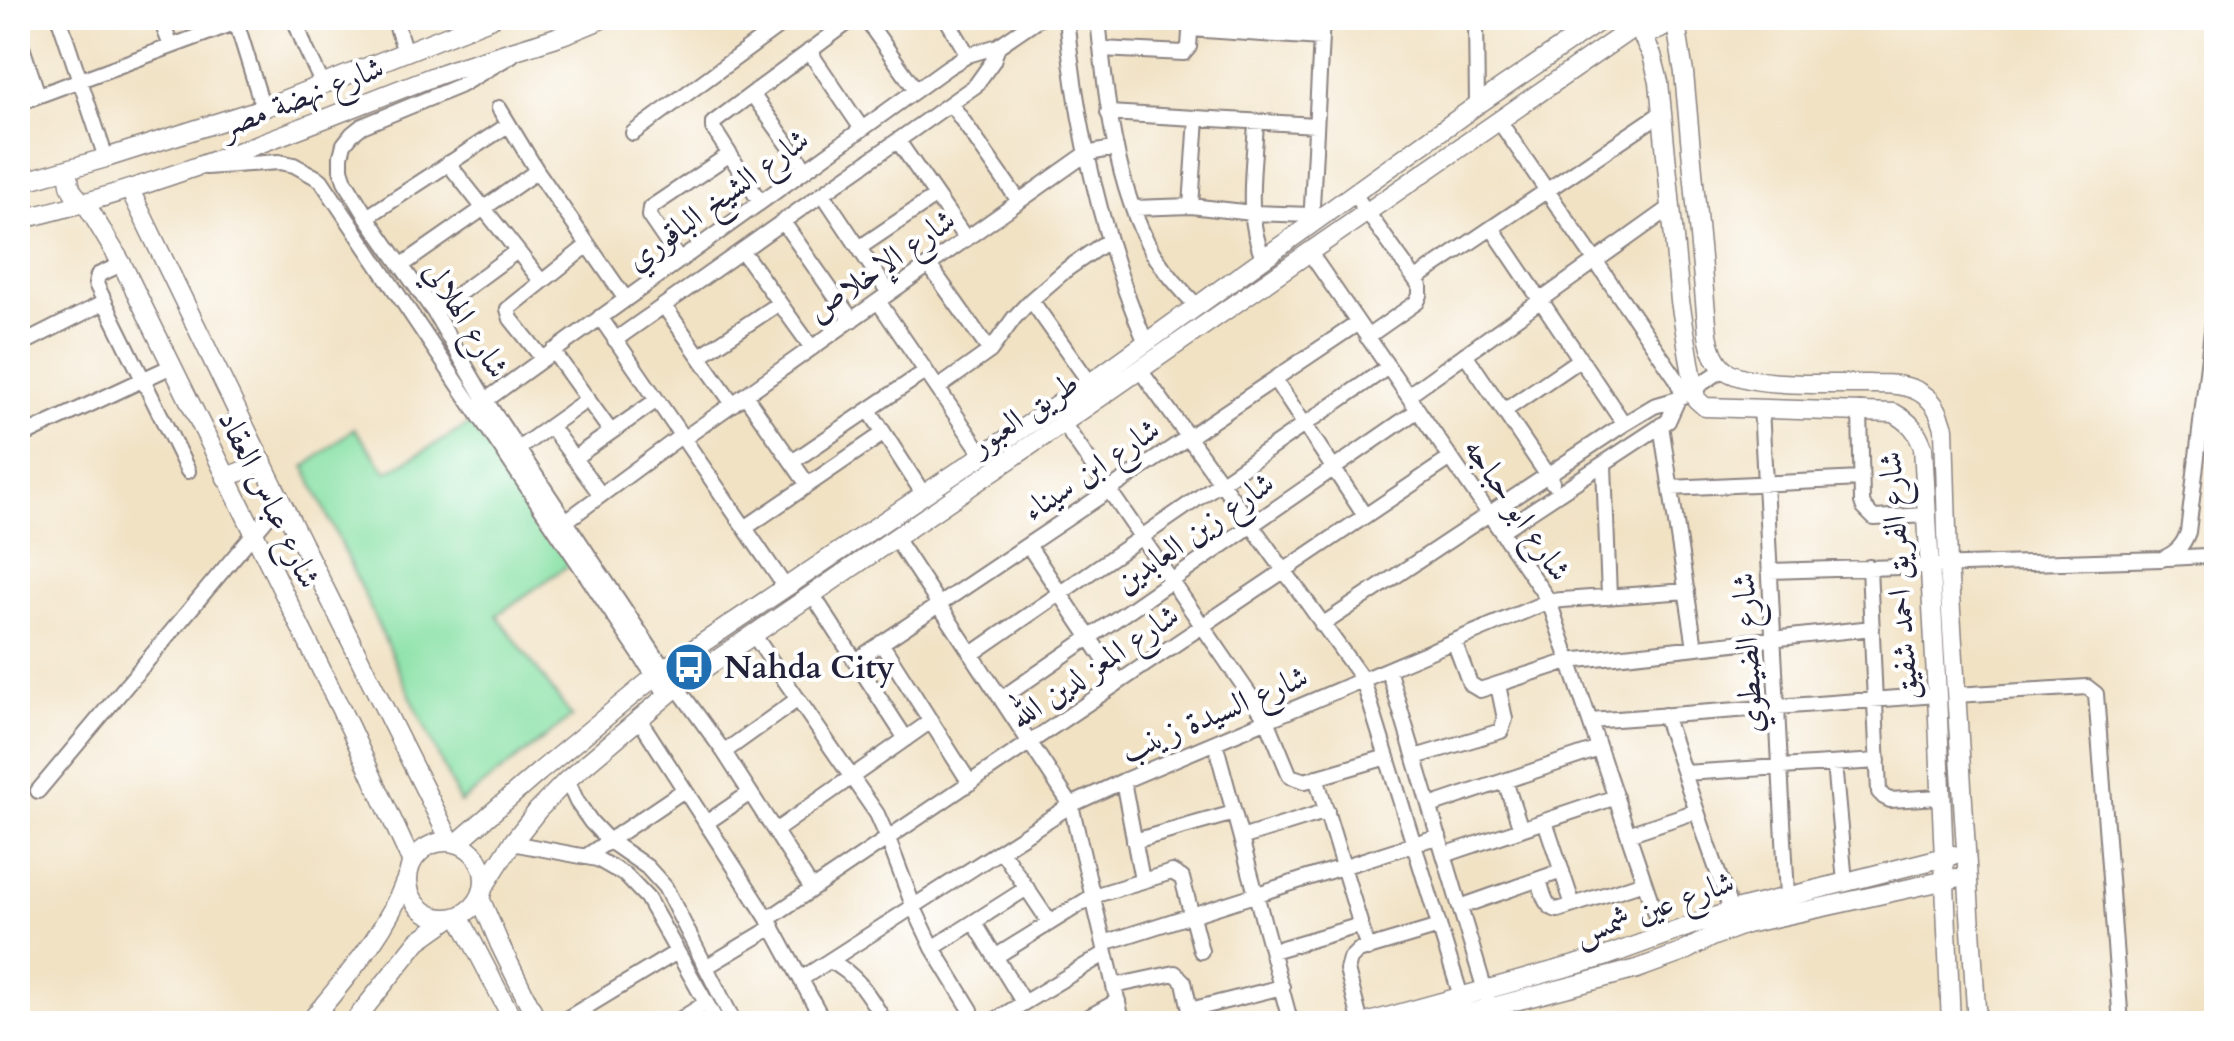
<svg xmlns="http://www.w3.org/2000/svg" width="2234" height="1041" font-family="Cardo,Amiri,serif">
<rect width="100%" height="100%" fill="#fff"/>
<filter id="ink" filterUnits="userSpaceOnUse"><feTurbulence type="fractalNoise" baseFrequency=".01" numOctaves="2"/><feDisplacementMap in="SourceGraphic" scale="20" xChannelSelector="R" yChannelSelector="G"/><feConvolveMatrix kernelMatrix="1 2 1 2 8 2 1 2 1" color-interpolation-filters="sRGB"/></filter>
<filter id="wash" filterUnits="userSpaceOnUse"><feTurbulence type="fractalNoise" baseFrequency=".0048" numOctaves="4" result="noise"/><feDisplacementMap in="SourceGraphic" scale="40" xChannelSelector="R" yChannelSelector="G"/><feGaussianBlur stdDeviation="2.25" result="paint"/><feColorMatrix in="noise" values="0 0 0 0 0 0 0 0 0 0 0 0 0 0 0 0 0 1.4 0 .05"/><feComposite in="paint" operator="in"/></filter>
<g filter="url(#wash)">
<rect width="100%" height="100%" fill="#f1e2c4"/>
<path fill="#89e1a6" stroke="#568270" stroke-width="2.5" d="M471,424l99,140 -73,51 75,102 -112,86 -155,-336 49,-39 33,44z"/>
</g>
<g filter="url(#ink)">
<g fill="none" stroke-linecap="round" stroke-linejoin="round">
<g stroke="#8a8280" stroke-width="18">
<path id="minor" d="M59,18l47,140
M160,18l11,28
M235,18l28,90
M294,18l11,29 18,38
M394,18l11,34
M865,18l51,72
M946,18l22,37
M1066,18c11,111 36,221 80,325
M1098,18c7,74 17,169 55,235 13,20 28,37 45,54
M1476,18l1,87
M1191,29l130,9
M18,35l20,60
M1101,49l83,4 5,-6 2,-29
M809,51l53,78
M512,55l-53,31 -97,40 -10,8 -8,10 -3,12v13l4,12 22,36 67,95 52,89 178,268 60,83 88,137
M752,94l54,75
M18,103l219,-81
M951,104l68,97
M499,108l38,63 88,127
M1108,113l208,12
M1499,121l177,257 7,17
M1256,122c-2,45 -12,95 8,137
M633,133l157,-115
M898,141l68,98
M448,163l93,118
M206,167l73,-5 15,3 27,15 346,515
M823,194l66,99
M1354,194l66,92v9l-3,7 -50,35
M760,202l-47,-74v-5l141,-105
M1191,206l6,-88
M1134,208l57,-2 61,7 59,2
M367,217l141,-92
M783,222l69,98
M1311,225l11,-207
M1492,228l132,196
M859,248l77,-52
M742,251l70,97
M1310,253l239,348 114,336
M679,260l-30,-44 1,-8 80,-54
M122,264l-24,11 -2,9 92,187
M929,265l61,86
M401,266l136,-95
M1416,279l247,-167
M1031,300l59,83
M878,301l105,154
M664,306l69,98
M434,312l83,-61
M600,317l186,271
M615,340l360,-254 18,-25 5,-15
M18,346l87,-44
M553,351l58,81
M1465,354l87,128
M700,356l79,-53
M543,359l-32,-40 -3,-10 80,-64
M1140,370l223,310 100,323
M1275,380l90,136
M938,388l52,-37 24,-33 17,-18 36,-31 42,-29
M745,395l63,90
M1408,395l262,-187
M482,403l466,-336 20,-12 30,-9 41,-28
M1761,408l26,488
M869,410l55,85
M1860,410l2,92 2,6 10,10 53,-3
M1504,411l76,-52
M1063,423l204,297 23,56 15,5 82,-24
M1661,425l34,222
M550,426l51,69
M18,438l154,-72
M683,439l403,-285 30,-6
M518,449l70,-50
M574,458l83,-58
M792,462l134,-91
M1604,465l5,132
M1671,488l190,-9
M566,521l115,-85
M745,528l139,-95
M1501,531l167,-110 10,-22
M895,538l176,267 52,219
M1028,545l91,137
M2168,558l37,-2 11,-4
M1869,567l10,225 5,5 6,3 50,-3
M1770,571l392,-12c14,-6 21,-13 26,-27l28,-235
M812,594l94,145
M1322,625l302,-201 30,-18 24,-7 46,-30
M753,634l124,180 11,25 26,69 19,40 38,62 2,14
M1454,641l16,43 10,6 89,-29 303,-33
M881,643l89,140
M972,654l416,-287
M855,661l503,-338
M1388,669l99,328
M1956,695l131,-8 9,7 25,330
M1002,698l416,-288
M1664,715l67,196
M639,719l129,200 57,105
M1590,721l347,-26
M1215,742l76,282
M724,752l74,-53
M1415,757l86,-26 4,-12 -7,-34
M1834,764l11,118
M1684,773l194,-12
M1316,777l52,172
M567,780l10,22 14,20 17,18 39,27 18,20 70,137
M1123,781l19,99
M1505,781l16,48
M38,791l243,-290
M1430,806l169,-57
M1545,821l28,84
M706,823l44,-30
M775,831l156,-110
M1628,834l69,-23
M1241,838l86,-27
M1134,841l100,-28
M512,843l85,16 28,16 22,23 71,126
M1001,850l49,73
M1444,855l172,-58
M585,857l99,-67
M1539,880c4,11 5,28 19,30l86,-28
M1460,907l102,-36
M768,919l683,-461
M974,922l49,80
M1104,943l335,-107
M933,948l94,-60
M1272,951l89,-26
M995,957l98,-61 79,-24 10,6 19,73
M830,961c28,14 40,36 56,63
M706,967l67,-40
M801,979l270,-174 52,-24 426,-180 138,-10
M1114,986l61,-13 9,9 9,42
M1190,1010l92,-23
M558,1024l119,-72
M673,1024l33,-21
M989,1024l117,-71
M1076,1024l42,-23
M1361,1024l-14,-54 3,-11 8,-8 81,-24"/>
</g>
<g stroke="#8a8280" stroke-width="21">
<path id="tertiary" d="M1675,18l9,55 24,261c2,13 6,26 16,35 23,20 114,14 147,15 18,0 39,0 53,11 12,8 16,20 20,33l4,136 29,460
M1633,26c14,10 29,7 39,-8
M1640,31l12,24 7,27 21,219 16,98 9,8 189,6c16,9 23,17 29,34l14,248 14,329
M70,169c-3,16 2,26 16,35l36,60 228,464 62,135
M18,183l88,-25 157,-50 229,-90
M130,190l151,311 170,341
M18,220c145,-34 281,-92 419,-145 56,-21 114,-32 167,-57
M226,478l37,-16
M408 880a38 38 0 1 1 76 0a38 38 0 1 1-76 0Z
M457,843l82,-71 125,-103 426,-286 387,-278 127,-87
M483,888l29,-45 26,-33 29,-30 110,-93 386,-264 571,-396
M480,898l20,47 39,79
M459,916l56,108
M308,1024c39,-48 77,-89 99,-147
M352,1024l66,-83 31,-22
M1362,1024l242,-67 127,-46 222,-56
M1428,1024l209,-55 44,-16 30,-16 35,-13 210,-46"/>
</g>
<use href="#minor" stroke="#fff" stroke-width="14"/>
<use href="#tertiary" stroke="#fff" stroke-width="18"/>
</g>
</g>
<defs>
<g id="bus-disc" transform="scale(2.5)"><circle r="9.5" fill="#1f6fb2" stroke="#fff"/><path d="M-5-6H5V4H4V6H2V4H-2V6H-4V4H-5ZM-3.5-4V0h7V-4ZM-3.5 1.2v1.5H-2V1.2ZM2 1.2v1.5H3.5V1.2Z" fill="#fff"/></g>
</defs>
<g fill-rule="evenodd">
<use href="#bus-disc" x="689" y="667"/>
</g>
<g text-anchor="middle" stroke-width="8" stroke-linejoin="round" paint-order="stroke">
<g font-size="32" fill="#22223b" stroke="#fff">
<text transform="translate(302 96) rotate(-21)" y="11">شارع نهضة مصر</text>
<text transform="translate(717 199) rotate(-36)" y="11">شارع الشيخ الباقوري</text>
<text transform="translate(881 265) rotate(-35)" y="11">شارع الإخلاص</text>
<text transform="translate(467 319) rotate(58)" y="11">شارع الهلالي</text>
<text transform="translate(1024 413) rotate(-34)" y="11">طريق العبور</text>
<text transform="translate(1091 469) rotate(-34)" y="11">شارع ابن سيناء</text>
<text transform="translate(270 499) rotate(64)" y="11">شارع عباس العقاد</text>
<text transform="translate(1518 509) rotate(56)" y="11">شارع ابو حباجه</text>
<text transform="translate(1194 532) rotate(-35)" y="11">شارع زين العابدين</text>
<text transform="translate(1898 576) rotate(-94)" y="11">شارع الفريق احمد شفيق</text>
<text transform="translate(1747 653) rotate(-93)" y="11">شارع الضيطوي</text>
<text transform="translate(1094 666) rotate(-34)" y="11">شارع المعز لدين الله</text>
<text transform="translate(1214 713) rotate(-23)" y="11">شارع السيدة زينب</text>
<text transform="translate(1654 907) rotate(-19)" y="11">شارع عين شمس</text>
</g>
<g font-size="32" font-weight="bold" fill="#22223b" stroke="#fff" text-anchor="start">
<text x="724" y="678">Nahda City</text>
</g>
</g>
<rect width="2234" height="1041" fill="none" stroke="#fff" stroke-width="60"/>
</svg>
